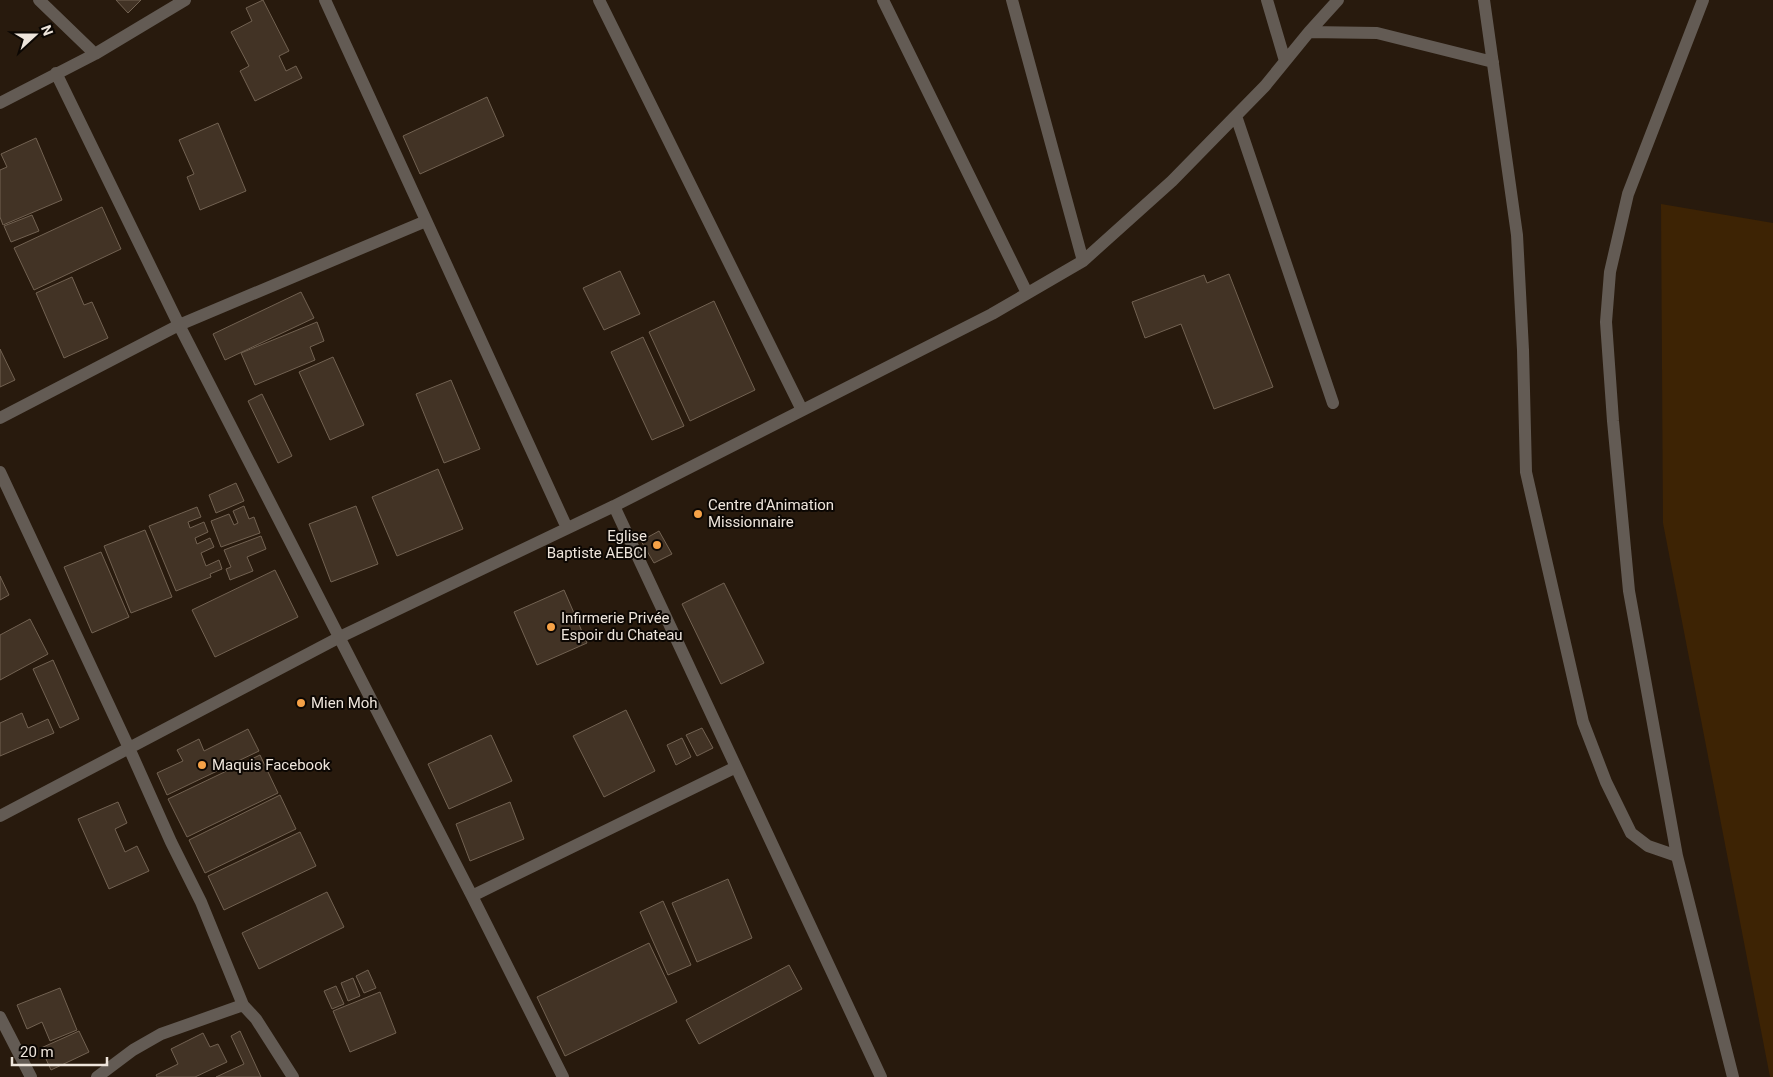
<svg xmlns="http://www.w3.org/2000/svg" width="1773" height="1077" font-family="Roboto,sans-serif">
<rect width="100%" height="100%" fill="#281a0d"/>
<path fill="#3d2304" d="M1661,204l112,19v854h-3l-107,-554z"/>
<path fill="#423325" stroke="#726252" d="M116,0h25l-13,13z
M263,0l26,51 -10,5 7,15 10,-5 6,12 -47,23 -15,-30 9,-5 -18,-34 21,-11 -6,-13z
M487,97l17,39 -84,38 -17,-38z
M218,123l28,68 -46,19 -13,-33 7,-3 -15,-34z
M36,138l26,62 -59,25 -3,-8v-47l7,-3 -6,-13z
M102,207l19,42 -87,41 -20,-42z
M32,215l7,16 -28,11 -7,-16z
M620,271l20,43 -36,16 -21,-42z
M1229,274l44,113 -59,22 -33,-85 -36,14 -13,-36 72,-27 3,8z
M72,277l12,28 8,-3 16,36 -44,20 -28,-65z
M301,292l13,26 -89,42 -12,-26z
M714,301l41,89 -65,31 -41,-89z
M317,322l7,19 -14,6 5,13 -60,25 -14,-32z
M643,337l41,89 -32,14 -41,-88z
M0,349l15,31 -15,7z
M333,357l31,68 -34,15 -31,-68z
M451,380l29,69 -36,14 -28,-69z
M262,394l30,62 -14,7 -30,-62z
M438,469l25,60 -66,27 -25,-59z
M236,483l8,18 -28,12 -7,-18z
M244,506l5,13 5,-2 6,16 -39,14 -10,-26 18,-7 5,11 4,-2 -5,-12z
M356,506l22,58 -47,18 -22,-58z
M197,507l4,10 -13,5 2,6 14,-6 4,10 -13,6 2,6 13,-6 4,9 -13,6 5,13 13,-6 3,9 -12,5 1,3 -35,14 -27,-65z
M145,530l27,67 -41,16 -27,-67z
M659,531l13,23 -18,9 -13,-22z
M261,536l5,13 -19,8 6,14 -23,9 -4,-11 5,-2 -7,-17z
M101,552l28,65 -37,16 -28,-66z
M275,570l23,47 -83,40 -23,-47z
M0,576l9,19 -9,5z
M724,583l40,80 -43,21 -39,-80z
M564,590l23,53 -50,22 -23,-53z
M30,619l18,35 -48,26v-45z
M53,660l26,59 -19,9 -27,-59z
M626,710l29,61 -51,26 -31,-61z
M22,713l6,15 20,-9 6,14 -54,23v-33z
M702,728l11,20 -16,8 -11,-21z
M248,729l11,22 -92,44 -10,-22 26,-12 -6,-11 22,-11 5,12z
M491,735l21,46 -63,28 -21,-45z
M682,738l9,19 -15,8 -9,-20z
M260,755l18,38 -91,44 -19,-38z
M280,795l16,34 -91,44 -16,-33z
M118,802l9,21 -12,6 10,23 12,-6 12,25 -40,18 -31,-70z
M510,802l14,37 -54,22 -14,-37z
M300,832l16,34 -92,44 -16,-34z
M728,879l24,59 -55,24 -25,-59z
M327,892l17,35 -85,42 -17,-36z
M663,901l28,64 -23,10 -28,-63z
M649,943l28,59 -112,54 -28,-59z
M789,965l13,24 -103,55 -13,-24z
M368,970l8,18 -12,5 -8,-17z
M353,978l7,18 -12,5 -7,-18z
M336,986l8,18 -12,5 -8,-18z
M60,988l17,42 -27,11 -8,-19 -15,7 -10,-24z
M380,992l16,41 -46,19 -17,-41z
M79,1031l10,21 -38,18 -10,-22z
M240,1031l21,46h-45l28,-13 -13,-28z
M203,1033l7,14 8,-3 9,18 -32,15h-38l-1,-2 22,-11 -7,-15z"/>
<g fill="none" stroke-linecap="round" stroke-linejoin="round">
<path stroke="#635b54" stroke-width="12" d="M39,0l56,54
M325,0l242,528
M599,0l203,410
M883,0l144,293
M1012,0l71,261
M1267,0l18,61
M1484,0l33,235 6,115 3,122 57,250 23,60 25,51 17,13 29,10
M1703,0l-75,194 -18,78 -4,50 7,99 16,170 48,265 56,221
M1309,32l29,-32
M56,73l123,252 293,571 91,181
M0,103l95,-49 90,-54
M1236,116l97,287
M0,418l179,-93 247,-104
M0,472l129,276 42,94 30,60 42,103 -82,29 -28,16 -36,27
M614,506l267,571
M0,816l340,-179 274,-131 378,-192 91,-53 89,-80 93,-95 44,-54 68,1 116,29
M472,896l264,-129
M243,1005l13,14 37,58
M0,1017l31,60"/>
</g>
<g fill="#f6a247" stroke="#0c0703" stroke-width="2">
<circle cx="698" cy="514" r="5"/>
<circle cx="657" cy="545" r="5"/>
<circle cx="551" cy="627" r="5"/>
<circle cx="301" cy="703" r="5"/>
<circle cx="202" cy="765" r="5"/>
</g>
<g text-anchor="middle" stroke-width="4" stroke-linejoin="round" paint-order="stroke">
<g font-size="15" fill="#eee5dc" stroke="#0c0703" text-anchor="start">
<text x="708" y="510">Centre d'Animation<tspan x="708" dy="17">Missionnaire</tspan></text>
<text x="647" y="541" text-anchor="end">Eglise<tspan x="647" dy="17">Baptiste AEBCI</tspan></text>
<text x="561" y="623">Infirmerie Privée<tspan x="561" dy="17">Espoir du Chateau</tspan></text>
<text x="311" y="708">Mien Moh</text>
<text x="212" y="770">Maquis Facebook</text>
</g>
</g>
<g transform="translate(35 35) rotate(69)" stroke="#0c0703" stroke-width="4" paint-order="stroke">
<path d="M0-4L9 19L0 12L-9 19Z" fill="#eee5dc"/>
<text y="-8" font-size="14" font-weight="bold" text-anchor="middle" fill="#eee5dc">N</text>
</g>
<path d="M12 1057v8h95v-8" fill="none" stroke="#eee5dc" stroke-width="2.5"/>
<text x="20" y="1057" font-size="15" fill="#eee5dc" stroke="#0c0703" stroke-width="4" paint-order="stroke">20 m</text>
</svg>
